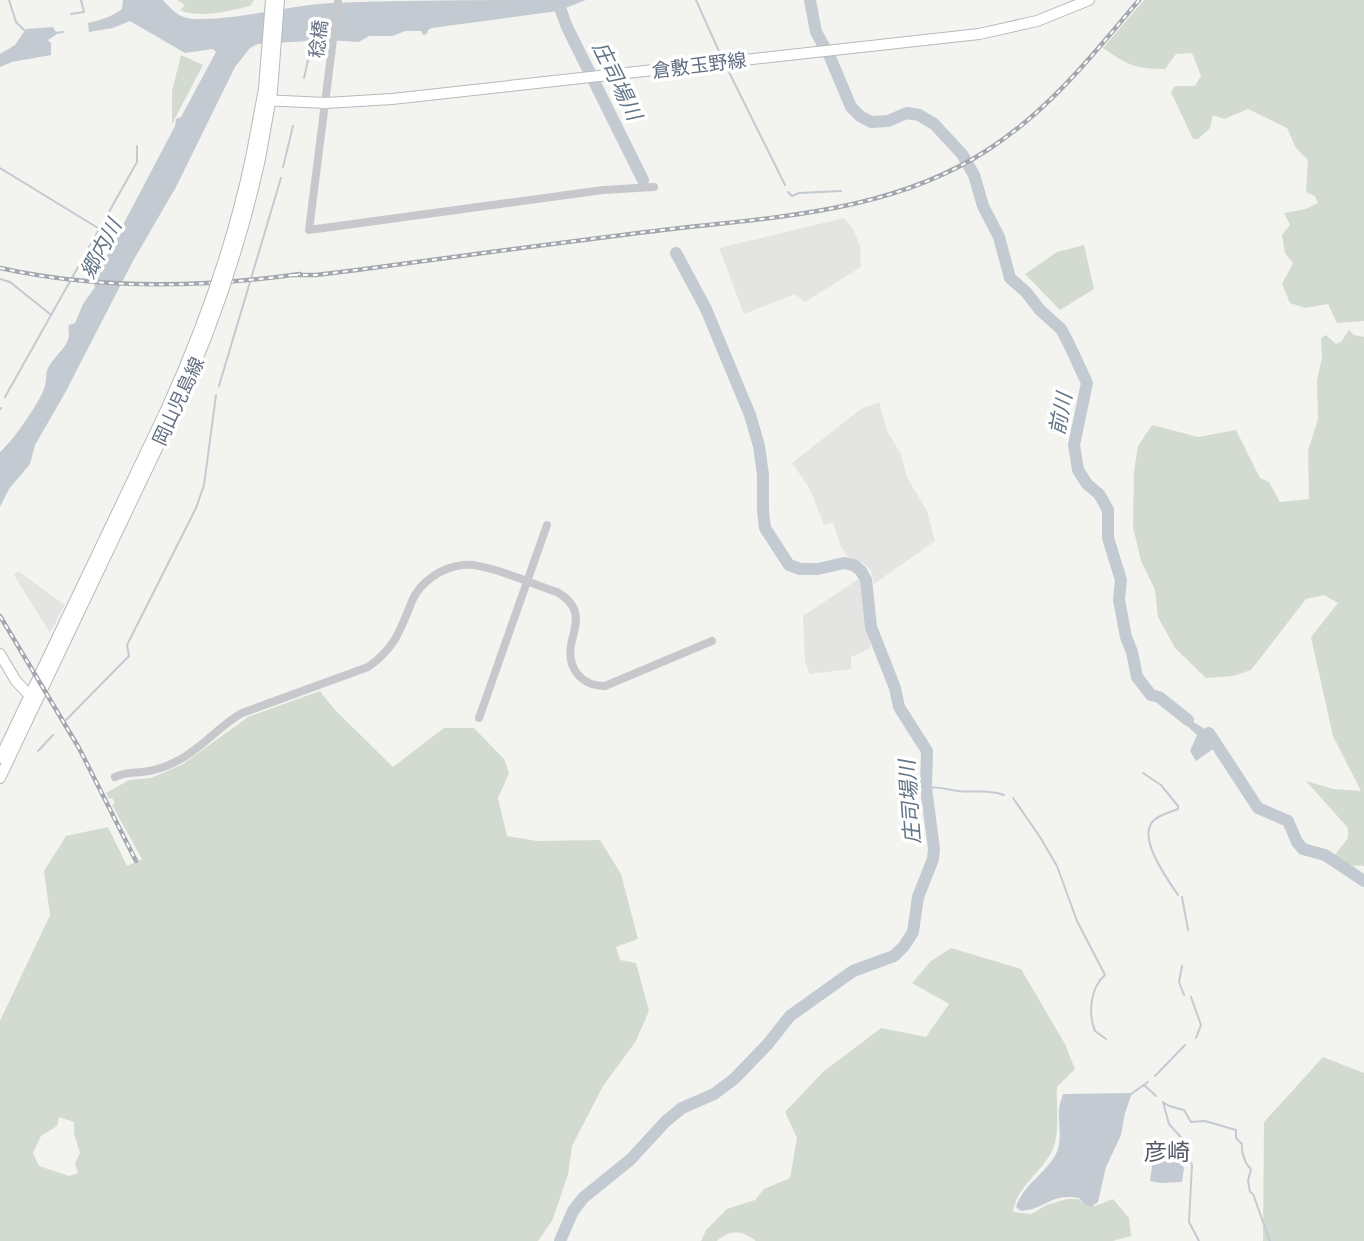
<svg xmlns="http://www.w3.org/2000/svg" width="1364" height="1241" font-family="Arial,'Noto Sans JP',sans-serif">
<rect width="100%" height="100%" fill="#f3f4ef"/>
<path fill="#e4e5e3" d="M844,218l9,11 7,17 1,21 -56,35 -10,-8 -51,20 -25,-66z
M879,402l8,29 14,23 6,23 20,34 8,30 -61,43 -3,-13 -6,-6 -18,-9 -6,-9 -8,-25 -9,3 -14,-36 -18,-26 69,-54z
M18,571l47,34 -15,28 -36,-58z
M857,580l3,1 11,67 -20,9v12l-41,5 -5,-12 -2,-46z"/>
<path fill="#d3dbd0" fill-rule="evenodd" d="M177,0h77l-4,6c-22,5 -49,13 -70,4l5,-5z
M1144,0h220v321l-27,2 -9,-19 -23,4 -15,-5 -8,-19 11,-21 -8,-10 -3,-18 8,-10 -6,-12 22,-4 12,-6 -3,-7 -9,-4 2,-32 -12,-12 -9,-20 -39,-19 -24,10 -11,-4 -3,13 -12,11h-5l-22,-47 4,-6h20l6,-10 -9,-23 -16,1 -11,15c-31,0 -37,-4 -62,-21z
M181,55l22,10 -31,59v-33z
M1084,245l10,44 -34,21 -35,-36 32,-22z
M1349,330l5,5 10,2v529l-18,-1 -12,-9 14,-18v-10l-42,-47 27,8 28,2 -28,-55 -22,-99 27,-34 -14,-8 -18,4 -55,71 -18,6 -27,2 -31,-30 -17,-31 -3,-27 -14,-29 -8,-34 1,-56 4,-25 14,-21 46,12 38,-7 24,48 9,4 11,20 29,-3 -1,-48 10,-32 -1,-39 5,-22 -1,-20 5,-3 10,9 5,-2z
M320,691l14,18 59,58 51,-39h30l30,31 5,14 -11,25 9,38 30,5 63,-1 21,34 17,65 -22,8 4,13 16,3 13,48 -13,30 -33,45 -31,60 -4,29 -16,46 -14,20h-538v-220l50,-106 -6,-44 22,-35 42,-9 19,39 15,-7 -30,-54 3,-2 -3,-5 -3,1 -3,-6 23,-13 22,-2 32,-14 65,-47zM59,1117l15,5v12l6,19 -5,10 3,10 -9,3 -30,-10 -6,-13 8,-17 16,-10z
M951,948l70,21 44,75 10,25 -18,18c-1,20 4,48 -6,66 -12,22 -34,33 -38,59l18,2 16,-9 20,-6h12c11,13 20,5 34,0l16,19 2,18 -18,5h-357c-15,-11 -25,-12 -39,0h-16l5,-11 21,-21 28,-9 9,-11 26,-11 7,-40 -12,-26 38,-40 58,-44 45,9 23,-33 -37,-21 19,-22z
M1323,1057l41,16v168h-101l1,-119z"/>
<path fill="#c3cad1" d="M123,0h40c9,10 16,18 30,19 46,1 92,-13 138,-16 85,-3 170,-3 255,-3l-28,11 -126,17 -4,2 -1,4 -4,1 -2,-4h-16l-12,5h-24l-10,6 -34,-2 -67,4 -8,4 -15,19 -59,120 -43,74 -68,132 -30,52 -5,19 -21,25 -9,18v-55c13,-11 37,-46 44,-63 3,-8 1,-14 4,-21 6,-12 19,-20 21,-32 0,-4 -1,-7 0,-11l6,-2 8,-19 12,-17 -1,-2 8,-20 73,-139 1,-7 5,-2 35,-65 -3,-3 -28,4 -55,-32 -17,7 -24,4 -1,-9c13,-3 23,-6 34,-14z
M53,27l4,7 -9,6 3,3v12l-39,7 -12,5v-13l15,-9 11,-16z
M1177,712l36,22 7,10 -24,17 -6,-10 7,-16 -23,-21z
M1132,1093l-7,20 -4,22 -15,32 -8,35 -7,5 -6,-2 -6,-7c-29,-5 -35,12 -58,13l-5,-4c6,-21 30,-34 40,-53 6,-13 3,-25 3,-39 -1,-7 2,-14 4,-21z
M1156,1155l24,7 4,6 -2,14 -21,1 -11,-2 3,-21z"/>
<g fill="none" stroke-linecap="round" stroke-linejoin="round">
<path stroke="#c3cad1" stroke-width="2" d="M9,0l7,22 8,8
M696,0l26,58
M71,14l13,-2 -3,-12
M54,33l9,-1
M726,66l59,119
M304,78l8,-36
M283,167l10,-41
M0,168l98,60
M788,192l4,4 7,-3 42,-2
M0,279l10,3 40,32
M219,386l62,-208
M5,397l132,-235v-16
M0,409l1,-1
M66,720l63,-64 -2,-11 69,-137 8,-23 12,-90
M38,751l15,-16
M1143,773l18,12 17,21v3c-7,3 -20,6 -25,12 -16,17 15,59 25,74
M926,788c16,-2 19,2 33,3 15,2 30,-2 45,4
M1013,798l27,39 17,29 20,55 28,54c-15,13 -17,39 -10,56l11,8
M1182,897l6,33
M1182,966l-3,16 5,13
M1191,997l10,28 -5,13
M1155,1076l30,-31
M1144,1085l12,11
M1131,1094l17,-12
M1163,1102l6,4 15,4 7,12 14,-1 31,9v8l6,6c-1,8 3,20 9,25l-3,12 2,11 3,2 17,47
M1163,1102l6,22 19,21
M1185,1152l7,13 -3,57 10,19"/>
<path stroke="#c3cad1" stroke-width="12" d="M557,0l10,27 76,153
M810,0l6,32 14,25 21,50 9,9 11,6 17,-1 19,-8 12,2 15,9 15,16 13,14 12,21 9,31 16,31 11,41 16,14 14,18 21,19 7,13 19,41 -13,62 4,25 9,14 12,10 9,16v28l13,42 -2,20 7,37 6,15 5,25 14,18 8,2 29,23
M1209,733l49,75 30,13 9,21 6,7 22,6 39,26
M560,1241l13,-30 10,-13 48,-39 35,-38 16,-13 32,-14 20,-15 33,-34 23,-29 63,-45 41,-15 10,-10 9,-14 5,-35 15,-38 1,-10 -8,-61 1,-37 -28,-44 -4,-19 -24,-61 -5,-47 -5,-9 -7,-6 -10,-2 -26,6h-18l-11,-4 -24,-37 -2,-17v-36l-4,-29 -9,-31 -44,-106 -30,-56"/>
<g stroke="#b6b9bd" stroke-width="12">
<path id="primary" d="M262,100l64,3 66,-4 587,-65 58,-13 52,-21
M251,158l13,-69 7,-89
M260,159l12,-68 7,-91
M0,654l16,27 17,18
M0,758l165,-346
M0,778l173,-363"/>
</g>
<path stroke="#c6c8cc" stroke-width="8" d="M338,0l-29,230 294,-40 51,-3
M479,718l68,-193
M115,777c11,-5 16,-4 27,-5 12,-1 26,-6 37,-12 23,-12 40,-34 63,-47l126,-46c27,-19 32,-36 44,-66 8,-19 30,-34 51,-36 21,-3 72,20 94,27 8,5 15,10 18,20 3,12 -2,22 -4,33 -4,24 11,41 34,41l107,-45"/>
<use href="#primary" stroke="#fff" stroke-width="10"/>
<g stroke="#a3a7ae" stroke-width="4.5">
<path id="rail" d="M0,268c100,22 200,20 300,6
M293,275h23l41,-5c96,-13 193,-26 289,-38 117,-15 241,-16 343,-83 60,-39 104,-94 150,-149
M0,616l79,132 57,113"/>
</g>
<use href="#rail" stroke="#fff" stroke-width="2" stroke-dasharray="5" stroke-linecap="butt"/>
<g stroke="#b6b9bd" stroke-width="12" stroke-linecap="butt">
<path id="primary-bridge" d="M165,412c38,-83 67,-165 86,-254
M173,415c39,-83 67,-167 87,-256"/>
</g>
<use href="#primary-bridge" stroke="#fff" stroke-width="10"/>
</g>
<g text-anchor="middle" stroke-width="7" stroke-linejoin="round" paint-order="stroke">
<g font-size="19" fill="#616d82" stroke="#fff">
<text transform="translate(318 39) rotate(-83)" y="7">稔橋</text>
<text transform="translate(699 65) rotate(-7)" y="7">倉敷玉野線</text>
<text transform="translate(178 401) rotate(-65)" y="7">岡山児島線</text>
</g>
<g font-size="21" font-style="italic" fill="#617587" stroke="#fff">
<text transform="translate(617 81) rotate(64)" y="7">庄司場川</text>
<text transform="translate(101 249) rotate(-62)" y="7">郷内川</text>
<text transform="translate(1061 414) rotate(-79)" y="7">前川</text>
<text transform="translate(910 802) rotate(-94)" y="7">庄司場川</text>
</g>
<g font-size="23" fill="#505867" stroke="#fff">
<text x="1167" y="1160">彦崎</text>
</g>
</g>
</svg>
